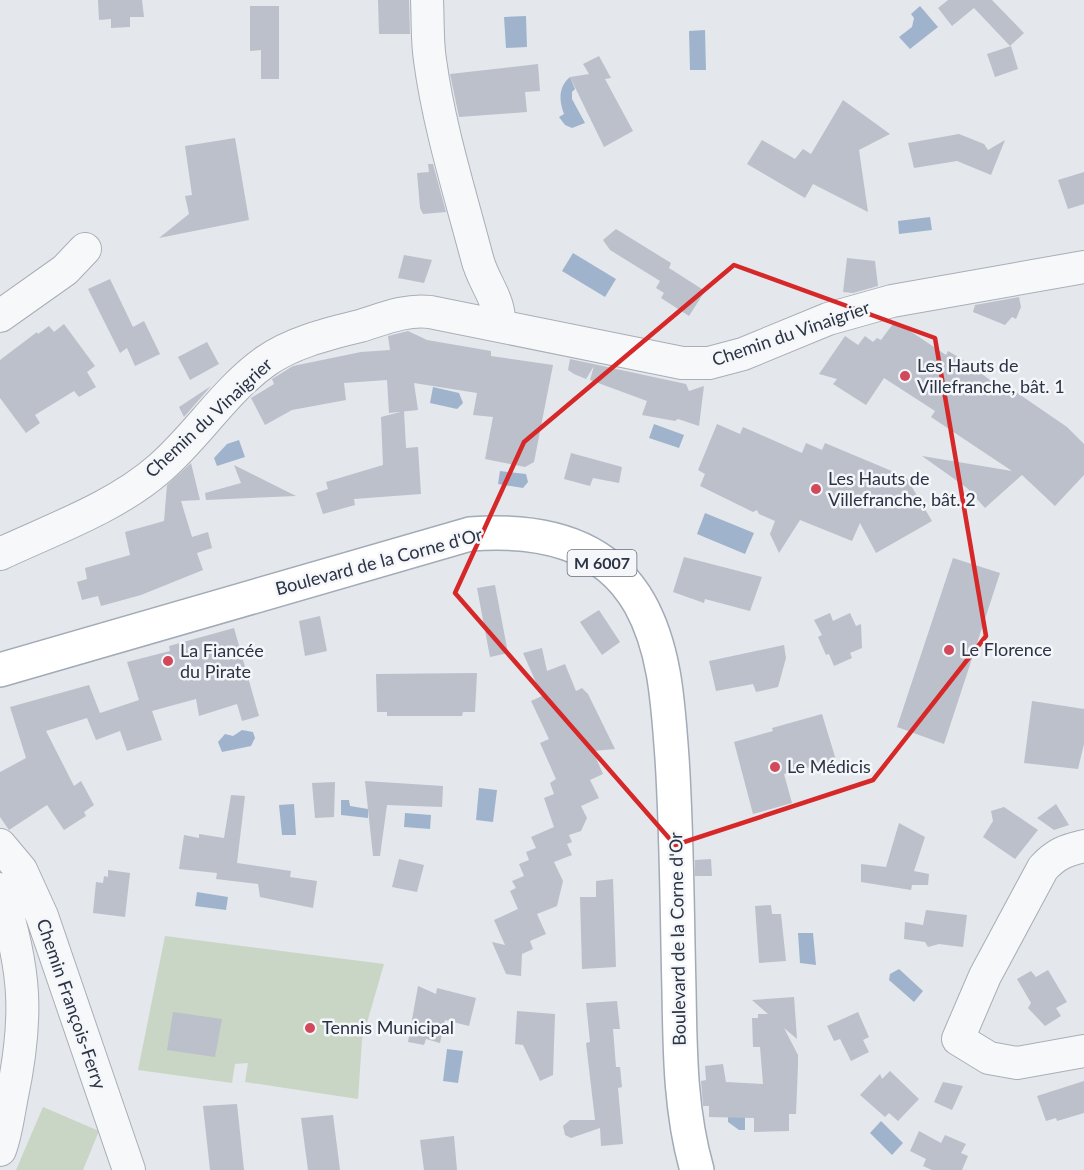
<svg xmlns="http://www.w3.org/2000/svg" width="1084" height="1170" font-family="Lato,sans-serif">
<rect width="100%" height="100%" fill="#e4e7ec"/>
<path fill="#c9d6c5" d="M165,936l219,28 -22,76 -4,59 -113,-17 3,-19 -13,1 -3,19 -94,-13z
M43,1107l56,24 -16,39h-67z"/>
<path fill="#9fb4cc" d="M920,6l18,21 -28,22 -11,-12 13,-10 2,-9 -3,-4z
M526,16l1,31 -21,1 -2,-31z
M705,30l1,40h-16l-1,-39z
M570,77l5,12 -3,3v7l13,24 -13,5 -7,-3 -6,-8 5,-3c-5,-13 -6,-27 6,-37z
M930,217l2,13 -33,4 -1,-13z
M573,253l43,26 -11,18 -43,-26z
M433,387l26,6 4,10 -6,6 -27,-6z
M654,424l30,11 -5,13 -30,-10z
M239,440l6,17 -28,9 -3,-8 13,-14z
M500,471l26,3 2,8 -5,6 -25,-4z
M705,513l49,20 -9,21 -48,-20z
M242,730l11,2 2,6 -4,8 -29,6 -4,-10 7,-8 8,2z
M479,788l18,2 -4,32 -17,-2z
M341,800h8l1,6 18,3v9l-27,-3z
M294,804l2,31h-14l-3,-30z
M405,813l26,2 -1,14 -26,-2z
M197,892l31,5 -2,13 -31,-4z
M798,933h15l3,32 -16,-2z
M899,969l24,22 -9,11 -25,-22 1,-6z
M447,1049l16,2 -5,32 -15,-2z
M728,1097l17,1v32h-6l-11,-8z
M881,1121l22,22 -11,12 -22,-22z"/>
<path fill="#bbc0ca" d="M98,0h44l2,17h-14v10l-19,1v-9l-12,1z
M378,0h31l1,34h-31z
M948,0h44l32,33 -14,13 -36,-38 -22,18 -14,-18z
M250,6h29v73h-18v-29l-11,1z
M1011,46l7,23 -23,8 -8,-23z
M599,56l12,22 -6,1 28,52 -29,16 -34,-70 19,-3 -6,-10z
M538,64l2,27 -15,1 2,20 -68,5 -9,-43z
M843,100l47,34 -31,16 9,62 -55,-28 -8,14 -58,-34 15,-24 33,19 8,-10 8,5z
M959,134l25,10 4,6 17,-10 -14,35 -34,-14 -43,7 -6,-25z
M235,138l14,82 -90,18 30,-24 -4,-18 7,-1 -7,-49z
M428,164h5l13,48 -23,2 -3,-6 -3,-35 12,-1z
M1084,172v32l-16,5 -10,-29z
M616,229l55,34 -2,5 36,23 -16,25 -28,-18 3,-5 -8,-5 4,-7 -50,-31 -7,-10z
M404,255l28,5 -8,23 -26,-5z
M847,258l28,3 3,25 -25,7 -10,-1z
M110,279l23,48 11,-6 16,33 -25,12 -8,-18 -7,5 -32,-64z
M1019,297l2,10 -5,12 -4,-2 -7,8 -32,-13 2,-7z
M895,321l51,34 2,-4 17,10 47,36 4,-5 51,35 17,17v31l-29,31 -33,-31 -37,33 -18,-20 -45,-32 90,15 -81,-54 4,-6 -51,-33 -18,27 -33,-21 4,-5 -18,-5 26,-38 13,9 7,-9 8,6 4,-4 4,2z
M64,324l31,42 -8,6 9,15 -17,10 -5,-6 -39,24 5,8 -14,10 -26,-35v-38l37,-28 1,2 11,-8 5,6z
M408,331l19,9 64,11v5l62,9 -19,97 -9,5 -40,-8 8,-42 -20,-2 4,-22 -63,-10 4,27 -29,3 -2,-33 -43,3 2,17 -54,10 -27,15 -14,-27 23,-14 -2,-5 21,-13 68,-14 29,-2 -2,-14z
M207,342l12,22 -29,16 -12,-23z
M570,359l116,25 3,7 15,-5 -5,40 -21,-7 -3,2 -33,-6 5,-14 -57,-21 4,-14 -8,13 -12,-5 -6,-4z
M211,386l-13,15 -14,16 -5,-10z
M404,411l2,37 12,-1 3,47 -67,5 1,6 -32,9 -7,-21 12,-4 -2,-7 57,-17 -2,-48z
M717,424l23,10 3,-7 59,26 4,-10 16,7 3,-7 81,34 26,44 -56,32 -16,-30 -8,18 -52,-21 -21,33 -9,-19 5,-13 -16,-7 -2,-4 -4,2 -53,-26 5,-12 -7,-4z
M571,453l51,14 -3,16 -26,-5 -3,8 -26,-7z
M191,463l9,37 -19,1 11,36 16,-5 4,16 -15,5 6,17 -62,25 -40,11 -3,-10 -16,4 -5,-18 10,-3 -2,-11 45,-13 -5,-23 39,-11 3,-36z
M234,465l62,31 -90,4 -1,-7 36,-10z
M684,557l78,20 -12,34 -45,-12 -1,4 -31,-11z
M953,558l47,15 -56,171 -47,-17z
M495,585l13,68 -18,4 -13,-69z
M599,610l21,32 -18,13 -22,-33z
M830,613l3,8 17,-8 6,13 5,-2 1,24 -12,5 2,5 -18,8 -5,-12 -3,1 -8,-18 4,-2 -8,-15z
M320,616l7,35 -22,5 -6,-35z
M234,628l25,88 -17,5 -5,-17 -38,12 -3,-17 -44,12 10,29 -35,11 -7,-20 -24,9 -9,-22 -41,13 28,55 7,-5 13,24 -10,7 2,4 -22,14 -17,-25 -38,25 -9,-13v-45l26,-14 -16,-51 79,-22 11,28 39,-13 -12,-38 43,-11 -1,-5z
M784,645l2,13 -8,29 -22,5 -3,-8 -37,7 -7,-30z
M542,648l5,23 18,-7 11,27 6,-3 6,6 27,55 -22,2 10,23 -13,6 9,18 -18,8 6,12 -6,13 -12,4 3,7 -5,2 5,11 -18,7 9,19 -6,25 -20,8 9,20 -16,7 3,8 -11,5 -1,22 -15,-2 -14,-32 13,3 -11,-25 24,-11 -8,-18 6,-3 -4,-7 12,-5 -5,-12 10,-4 -3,-8 10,-4 -5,-11 23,-10 -10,-29 10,-4 -4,-11 6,-4 -16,-36 9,-4 -18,-38 11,-5 -19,-43z
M477,673l-2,39h-12l-1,4h-75v-4h-10l-1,-38z
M1032,701l52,8v35l-6,25 -54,-6z
M822,714l14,46 -52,14 8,29 -39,11 -19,-72 39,-11 -1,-3z
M365,781l78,5 -1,21 -55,-2 -7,51h-7z
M335,782l-1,35 -19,1 -3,-35z
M231,795l14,1 -8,67 54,8 -1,6 27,4 -4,27 -53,-11 -2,-13 -42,-5 1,-6 -38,-4 5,-34 15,3v-4l25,4z
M1056,804l13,21 -15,5 -17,-12z
M1004,807l34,23 -23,29 -32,-22 10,-16 -2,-10z
M899,823l26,14 -11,34 15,3 -1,11h-16l-1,5 -50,-8v-18l25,3z
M399,859l25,6 -7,27 -25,-5z
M711,859l1,17h-17v-16z
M108,870l22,3 -5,44 -32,-4 3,-31 7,1 1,-7 4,1z
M613,879l3,88 -34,2 -2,-72h16v-16z
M771,905l1,9h9l5,47 -27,2 -4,-57z
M926,910l41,5 -4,32 -24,-3 -11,3 -3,-5 -21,-3 1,-17 18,3z
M1048,970l19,32 -11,6 5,8 -16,10 -17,-18 3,-5 -14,-24 14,-8 5,6z
M418,986l18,8 1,-6 39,10 -7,28 -24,-6 -5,23 -14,-4 -2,6 -16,-3z
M794,997l3,42 -13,-11 14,27v10l-2,49h-7v17l-35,1v-14l-45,-1v-11h-6l-2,-25 5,-1 -1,-14 18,-2 3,18 37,2 -3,-37h-7l-1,-29h6v-4h10l-16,-14z
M617,1001l3,28h-7l3,38h4l2,20 -4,1 5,56 -22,2 -1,-18 -29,10 -6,-3 -2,-9 7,-6h25l-9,-77 4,-1 -4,-39z
M517,1011l38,3 -2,61 -13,6 -17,-36 -8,-1z
M173,1012l49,7 -7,38 -48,-7z
M858,1012l11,25 -6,3 6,12 -18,9 -11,-22 -6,2 -7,-15z
M890,1071l29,28 -21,22 -9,-8 -4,4 -25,-22 20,-21 2,5z
M1084,1081v32l-27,8 -1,-3 -10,3 -9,-25z
M943,1082l20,4 -11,24 -18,-8z
M237,1104l7,66h-34l-7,-64z
M333,1115l7,55h-32l-7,-52z
M919,1131l22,12 4,-8 21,9 -5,9 7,3 -6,14h-30l-9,-4 3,-7 -16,-8z
M454,1136l3,34h-33l-4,-30z"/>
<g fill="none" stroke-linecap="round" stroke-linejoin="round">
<g stroke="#a9aeb7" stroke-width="34">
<path id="minor" d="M427,0c1,20 0,41 3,60 9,67 30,133 47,198 6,25 24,41 22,68
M0,316l65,-46 20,-21
M0,554c53,-25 116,-47 160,-86 38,-33 65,-78 106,-107 27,-19 62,-27 94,-35 23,-7 46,-17 70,-14l252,51h27l34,-9 85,-35 64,-18 192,-34
M0,845l21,25 21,46 87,254
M1084,846c-18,4 -28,8 -41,22l-58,108 -27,63 31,19 28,5 67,-12
M0,889c26,81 29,128 11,212 -3,16 -5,33 -11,49"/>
</g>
<g stroke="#a3abb8" stroke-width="36">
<path id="major" d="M0,670l470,-136c66,-5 134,6 170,70 26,47 28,102 32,154 5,77 5,155 7,232 1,60 1,121 18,180"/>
</g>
<use href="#minor" stroke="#f7f8fa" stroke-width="32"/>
<use href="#major" stroke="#fff" stroke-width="33"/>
</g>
<path fill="none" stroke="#d62828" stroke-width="4.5" stroke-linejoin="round" d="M734,265l201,73 51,298 -113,144 -198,65 -220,-252 69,-151z"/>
<g fill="#d1495b" stroke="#f4f6f9" stroke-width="2">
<circle cx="905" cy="376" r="6"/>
<circle cx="816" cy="489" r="6"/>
<circle cx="949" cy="650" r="6"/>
<circle cx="168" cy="661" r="6"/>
<circle cx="775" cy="767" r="6"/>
<circle cx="310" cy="1028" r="6"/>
</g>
<g text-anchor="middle" stroke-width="5" stroke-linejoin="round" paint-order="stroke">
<rect fill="#f4f6f9" stroke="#676e7b" stroke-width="1.5" x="567.5" y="550" width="69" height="26" rx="4.5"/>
<g font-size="16" font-weight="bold" fill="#2b3445">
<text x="602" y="569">M 6007</text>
</g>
<g font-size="18" fill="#2b3445" stroke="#f4f6f9">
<text transform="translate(791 334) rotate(-19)" y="6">Chemin du Vinaigrier</text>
<text transform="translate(209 418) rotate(-43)" y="6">Chemin du Vinaigrier</text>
<text transform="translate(379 562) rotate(-15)" y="6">Boulevard de la Corne d'Or</text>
<text transform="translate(678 939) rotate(-91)" y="6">Boulevard de la Corne d'Or</text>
<text transform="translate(71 1004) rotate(71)" y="6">Chemin François-Ferry</text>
</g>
<g font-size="18" fill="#2b3445" stroke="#f4f6f9" text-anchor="start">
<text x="917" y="372">Les Hauts de<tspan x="917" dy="21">Villefranche, bât. 1</tspan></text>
<text x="828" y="485">Les Hauts de<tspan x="828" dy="21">Villefranche, bât. 2</tspan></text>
<text x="961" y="656">Le Florence</text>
<text x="180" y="657">La Fiancée<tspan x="180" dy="21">du Pirate</tspan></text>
<text x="787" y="773">Le Médicis</text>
<text x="322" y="1034">Tennis Municipal</text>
</g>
</g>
</svg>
